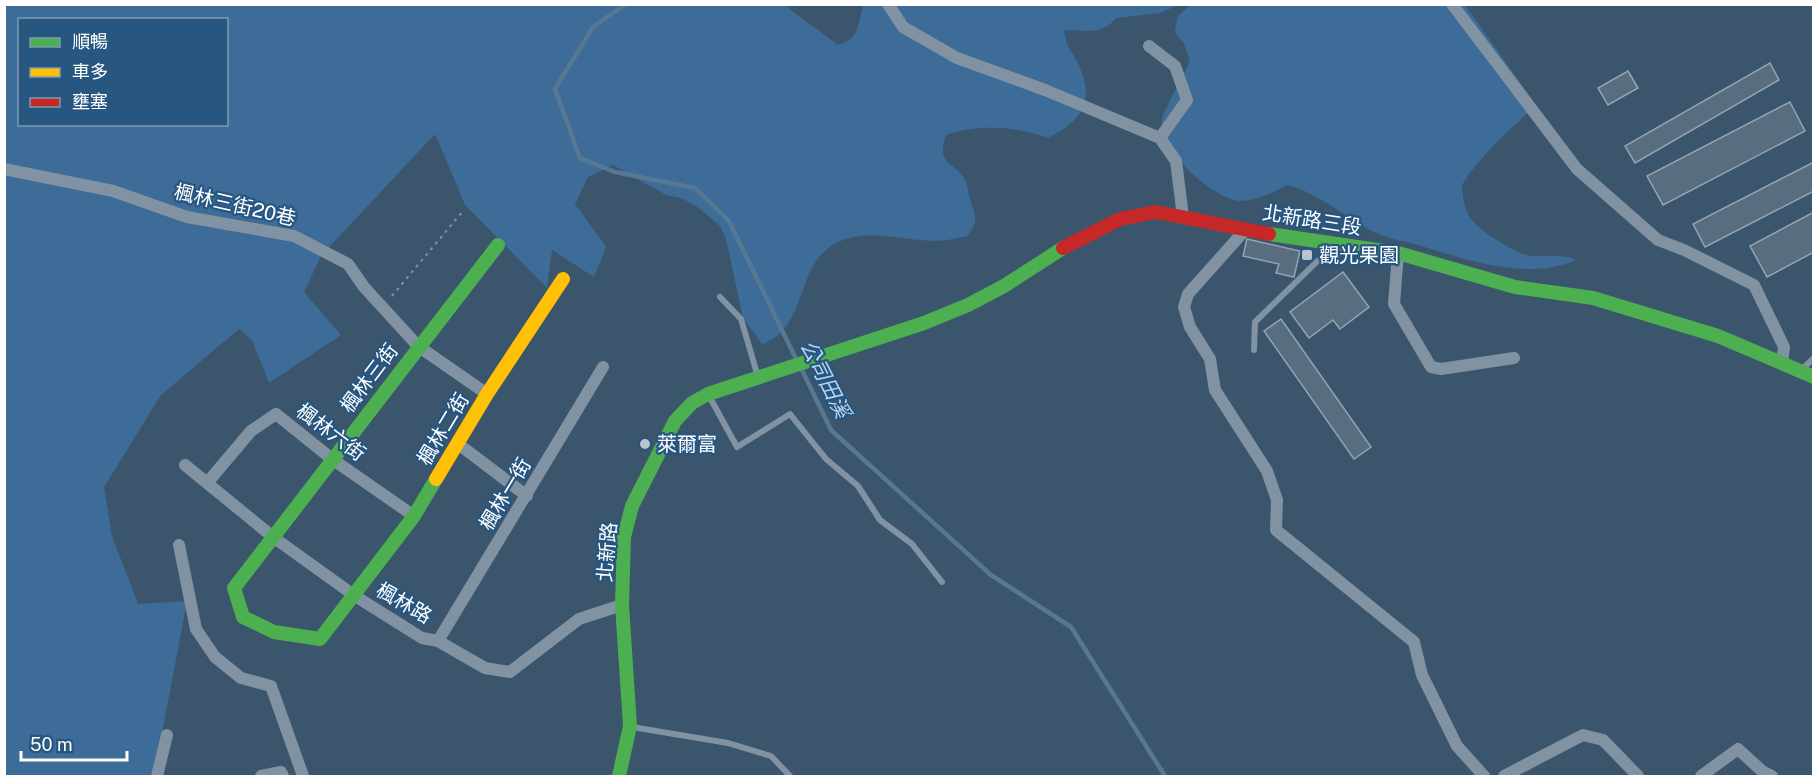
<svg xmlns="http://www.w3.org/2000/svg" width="1818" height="781" font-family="'Public Sans','Noto Sans TC',sans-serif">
<rect width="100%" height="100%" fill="#3b556d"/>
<path fill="#3c6c97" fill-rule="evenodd" d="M783,4l55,41c22,-7 20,-21 25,-40h314l-16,8 -45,5c-14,18 -31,12 -52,12 2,19 10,22 16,38 15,35 0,54 -32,70 -31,-12 -71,-14 -102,-3 -11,33 10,25 20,47 2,4 2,10 3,14 6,20 11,22 -1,40 -11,2 -22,5 -32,5 -33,0 -74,-15 -105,5 -35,23 -25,84 -69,98l-19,-26 -17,-79 -6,-13 -24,-20 -15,-8 -15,-3 -53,-30 -25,12 -13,27 31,43 -12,30 -42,-27 -5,38 -82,-83 -30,-71 -114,122 -17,36 37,43 -72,48 -17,-43 -13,-11 -78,66 -57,92 8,49 26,68 49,-3 -33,175h-149v-771zM20,20h206v104h-206z
M1190,5h275l71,100c-26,25 -55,49 -74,80 1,11 2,26 10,35 9,12 44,34 59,36 17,1 29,-3 45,4 -51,22 -111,-1 -161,-16 -10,-3 -22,-4 -31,-8 -34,-13 -63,-43 -97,-51 -13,7 -33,17 -48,16 -27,-3 -82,-52 -77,-82 2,-10 22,-44 28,-58l-6,-17 -9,-12 2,-15z"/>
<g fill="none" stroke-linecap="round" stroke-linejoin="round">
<path stroke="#577895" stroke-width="4.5" d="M626,4l-33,23 -38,62 25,69 35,14 80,16 34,33 68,140
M801,368l30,62 160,145 80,52 94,149"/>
</g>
<path fill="#586d80" stroke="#94a4b2" stroke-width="1.5" d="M1770,63l9,17 -144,83 -10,-17z
M1628,71l10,17 -30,17 -10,-17z
M1790,102l15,29 -142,74 -16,-29z
M1814,162v29l-109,56 -12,-23z
M1814,212v40l-47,25 -17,-31z
M1247,239l53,12 -6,26 -18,-4 3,-9 -36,-8z
M1343,272l26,35 -29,22 -7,-9 -24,18 -19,-26z
M1281,319l90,128 -17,12 -90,-128z"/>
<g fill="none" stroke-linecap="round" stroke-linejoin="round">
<path stroke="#8192a3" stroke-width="2" stroke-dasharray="3 4.5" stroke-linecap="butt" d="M392,296l71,-85"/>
<path stroke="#8192a3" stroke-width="6" d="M720,297l21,22 17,58
M1254,350l1,-28 78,-76
M1802,369l12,-11
M708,394l29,53 53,-33 36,45 32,27 22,34 32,24 30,38
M632,727l96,16 43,13 19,20"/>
<path stroke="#8192a3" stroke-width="12" d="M888,4l15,23 54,31 88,32 115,48 16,23 7,56
M1452,4l125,165 81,71 26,10 70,35 30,62 -2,17
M1149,46l26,20 12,34 -27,38
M4,169l109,22 74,26 107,19 54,28 16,23 54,59 69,48
M1246,229l-58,65 -4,13 6,20 20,32 5,31 52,81 10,29 -1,30 138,112 8,33 35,71 27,30
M1398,253l-4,51 37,63 10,2 73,-11
M457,443l70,53
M185,465l88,72 82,59 67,42 16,3 47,27 25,4 69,-53 43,-14
M207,483l44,-52 25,-17 56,45 82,57
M179,545l17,84 19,28 26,21 30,8 32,90
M438,641l165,-274
M157,776l10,-41
M261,776l20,-4 2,4
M1504,776l79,-41 20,5 35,36
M1701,776l37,-27 24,22 10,5"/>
<path stroke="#4caf50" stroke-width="14" d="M1269,234l129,19 117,34 78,11 125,38 96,41
M436,479l-22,37 -94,123 -46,-7 -31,-15 -9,-29 264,-343
M619,776l11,-50 -8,-121 2,-68 8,-31 43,-85 17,-18 16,-9 216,-71 44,-18 36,-19 59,-38"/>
<path stroke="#ffc107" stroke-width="14" d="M436,479l51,-85 76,-115"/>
<path stroke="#c62828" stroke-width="14" d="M1063,248l57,-29 36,-7 113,22"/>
</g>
<g fill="#bac4cc" stroke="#275681" stroke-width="2">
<rect x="1301" y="249" width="12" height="12" rx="3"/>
<circle cx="645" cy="444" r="6"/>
</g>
<g text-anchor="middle" stroke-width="4.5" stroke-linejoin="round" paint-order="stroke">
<g font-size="20" fill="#fff" stroke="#275681">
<text transform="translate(235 205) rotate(13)" y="7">楓林三街20巷</text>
<text transform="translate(1312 220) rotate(9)" y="7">北新路三段</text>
<text transform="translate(369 378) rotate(-53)" y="7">楓林三街</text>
<text transform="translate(443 429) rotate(-59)" y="7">楓林二街</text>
<text transform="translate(331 432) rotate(37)" y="7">楓林六街</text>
<text transform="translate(505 494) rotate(-59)" y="7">楓林一街</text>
<text transform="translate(607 552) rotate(-85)" y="7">北新路</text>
<text transform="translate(404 603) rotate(30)" y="7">楓林路</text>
</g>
<g font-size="20" fill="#fff" stroke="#275681" text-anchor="start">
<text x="1319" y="262">觀光果園</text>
<text x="657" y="451">萊爾富</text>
</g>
<g font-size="21" font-style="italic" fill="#bbd6ee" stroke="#275681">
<text transform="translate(825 379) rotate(63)" y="7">公司田溪</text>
</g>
</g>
<rect width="1818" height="781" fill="none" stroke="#ffffff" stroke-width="12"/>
<rect x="18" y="18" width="210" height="108" fill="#275681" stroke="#7d9ab3" stroke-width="1.5"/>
<rect x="30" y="38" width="30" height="9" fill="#4caf50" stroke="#7d9ab3" stroke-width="1.5"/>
<text x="72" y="48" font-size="18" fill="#ffffff">順暢</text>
<rect x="30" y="68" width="30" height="9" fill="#ffc107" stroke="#7d9ab3" stroke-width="1.5"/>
<text x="72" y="78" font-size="18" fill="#ffffff">車多</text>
<rect x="30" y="98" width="30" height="9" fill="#c62828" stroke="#7d9ab3" stroke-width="1.5"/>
<text x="72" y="108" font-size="18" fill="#ffffff">壅塞</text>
<path d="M21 751v9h106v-9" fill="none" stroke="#ffffff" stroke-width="3"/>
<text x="30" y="751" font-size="18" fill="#ffffff" stroke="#275681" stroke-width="4.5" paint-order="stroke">50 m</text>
</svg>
